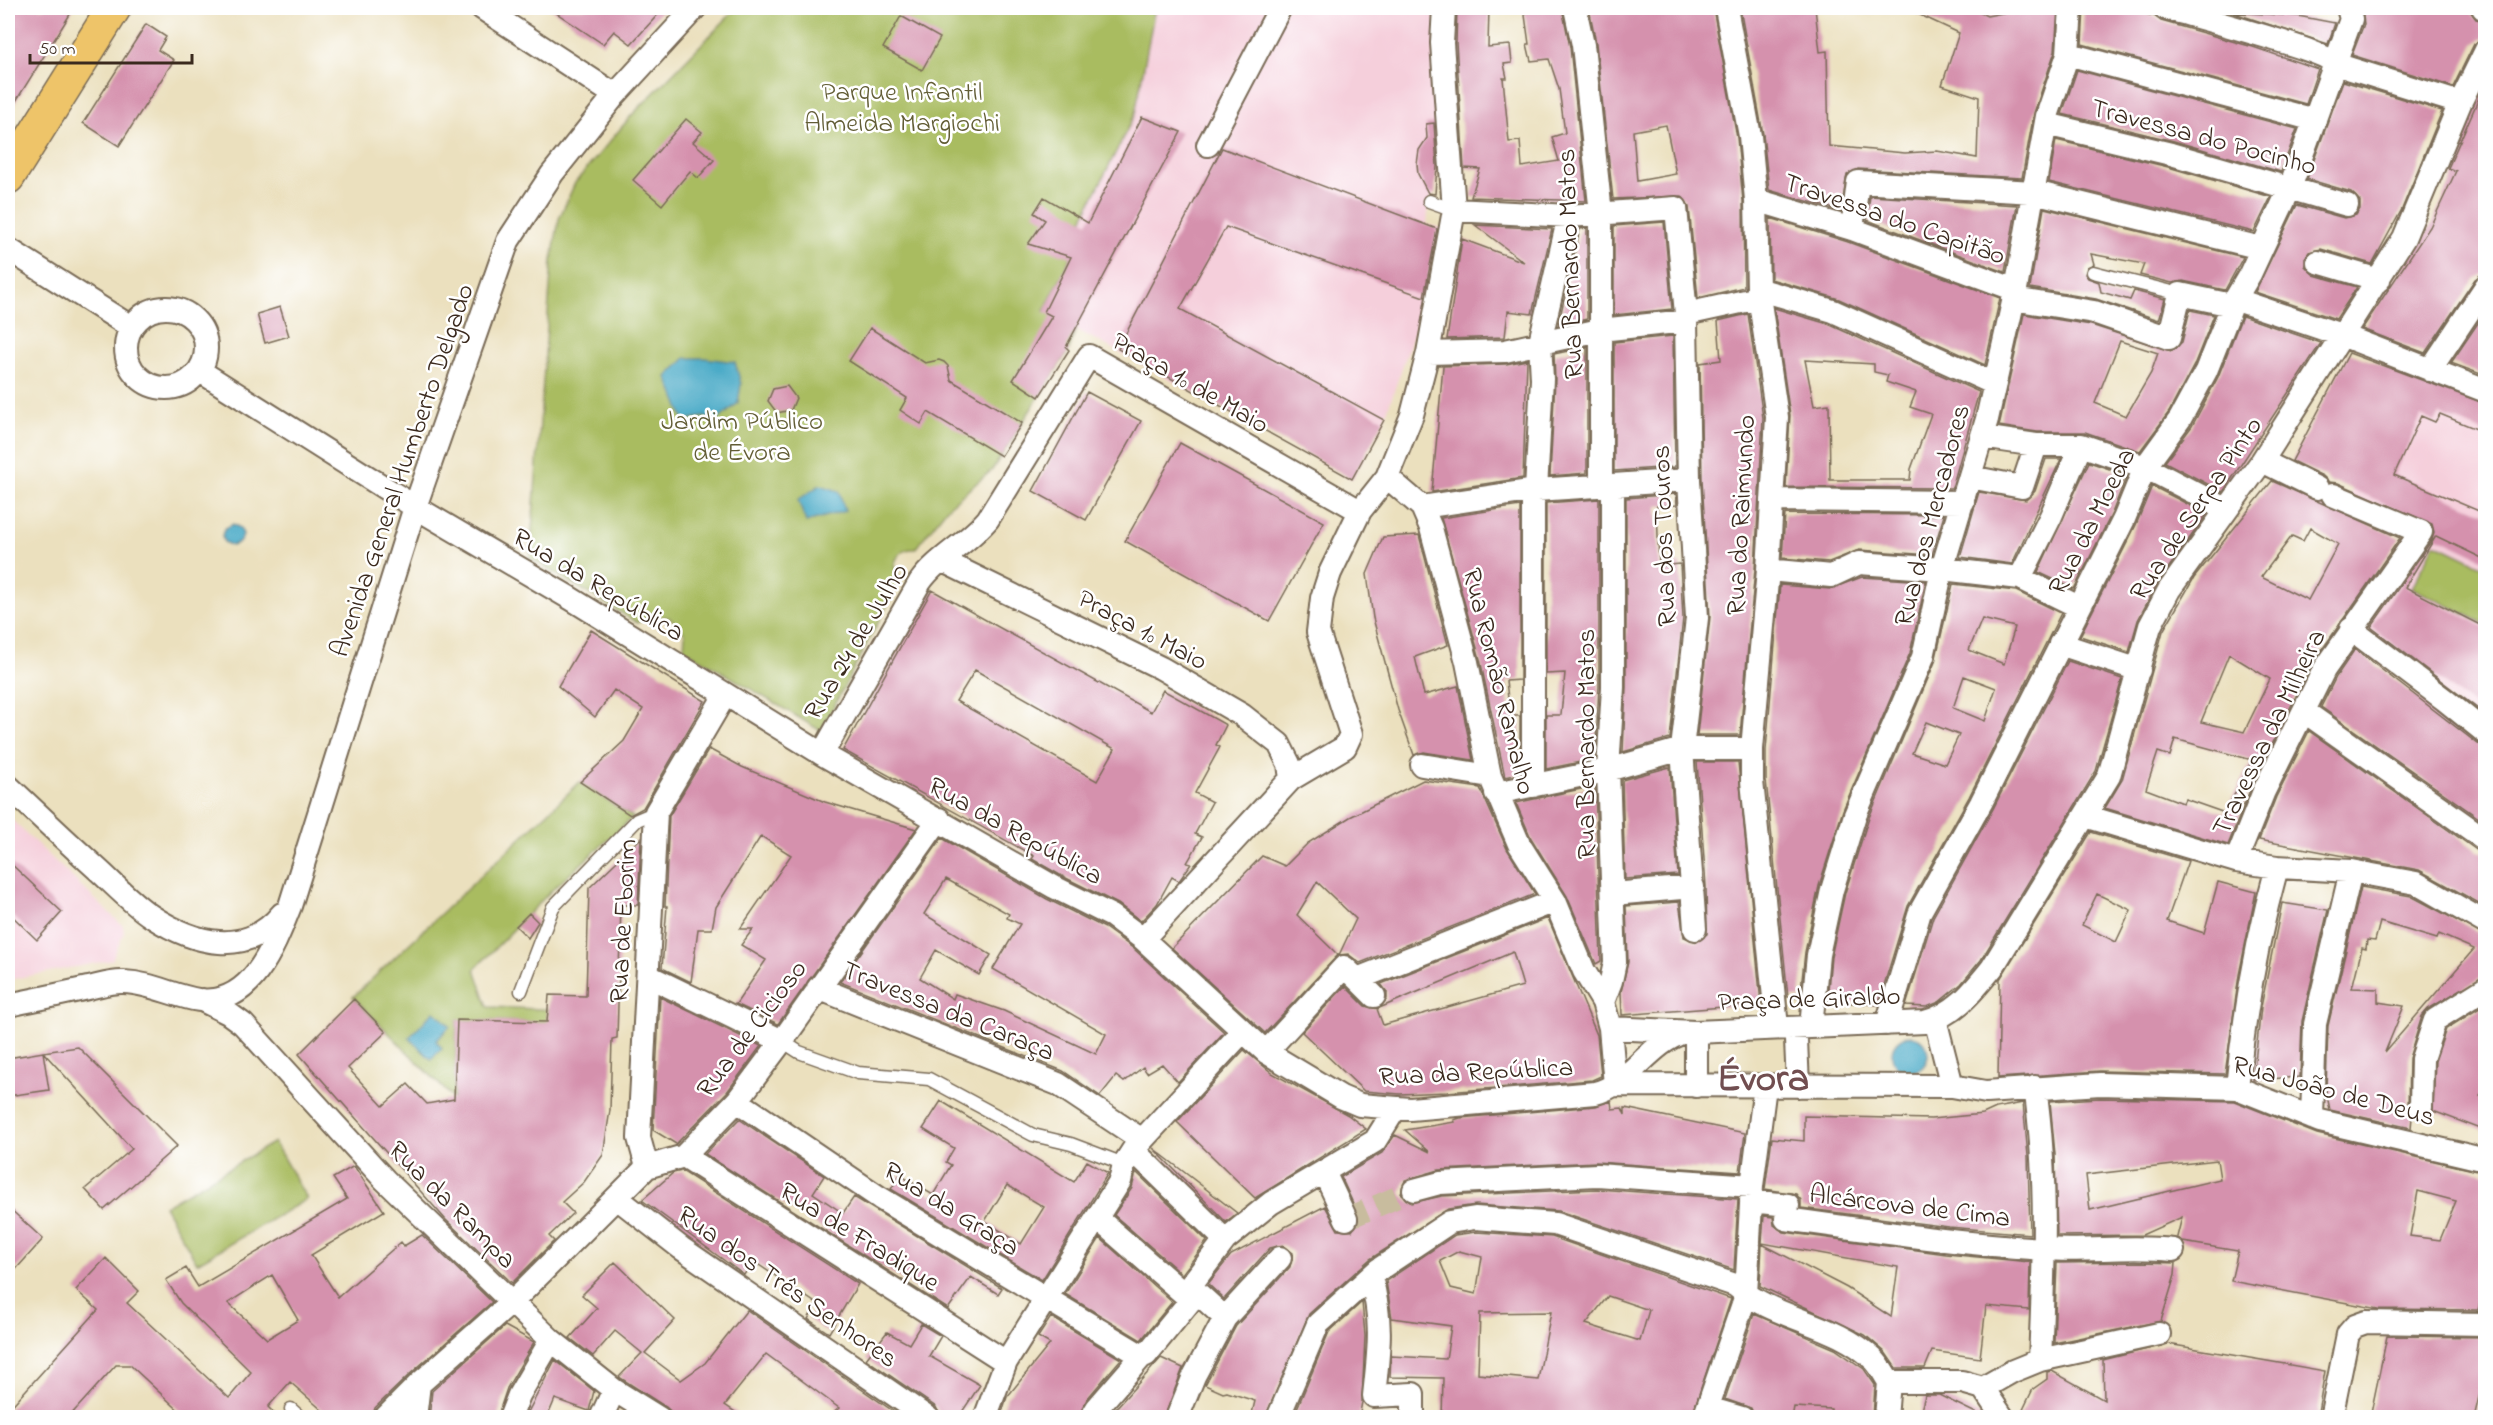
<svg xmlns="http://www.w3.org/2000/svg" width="2493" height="1425" font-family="'Indie Flower',sans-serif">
<rect width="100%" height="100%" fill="#fff"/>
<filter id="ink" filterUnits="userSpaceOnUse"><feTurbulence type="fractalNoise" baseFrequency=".0167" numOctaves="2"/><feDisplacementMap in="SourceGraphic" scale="12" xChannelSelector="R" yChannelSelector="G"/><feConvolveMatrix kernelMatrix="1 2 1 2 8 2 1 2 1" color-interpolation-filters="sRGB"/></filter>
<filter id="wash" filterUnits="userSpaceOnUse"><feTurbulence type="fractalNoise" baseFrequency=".008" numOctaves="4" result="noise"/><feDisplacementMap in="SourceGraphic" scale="24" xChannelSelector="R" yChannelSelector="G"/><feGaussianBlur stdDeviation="1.35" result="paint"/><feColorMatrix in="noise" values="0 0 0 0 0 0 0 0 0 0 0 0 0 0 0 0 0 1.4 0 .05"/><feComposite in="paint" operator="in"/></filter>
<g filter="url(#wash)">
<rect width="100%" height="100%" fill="#ebe0be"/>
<path fill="#f5cfdb" d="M1155,8h283l-3,185 -6,8 -2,24 15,3 -16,70 -42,122 -45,51 -295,-159 36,-75 -6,-4 61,-119z
M2398,366l87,34v327l-125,-95 68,-100 -80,-34 37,-77 -11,-6z
M8,816l115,110 1,7 -12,27 -104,20z"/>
<path fill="#a9bc61" stroke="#727340" stroke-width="1.5" d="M737,8h418l-20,106 -53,106 -1,17 -37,74 32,17 -7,22 -77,120 -44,37 -33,42c-12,-1 -18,5 -21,17l7,13 -80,152 -137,-82 1,-16 -15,-15 -20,-4 -12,9 -108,-65 22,-298 7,-41 16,-36 56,-67z
M2435,543l50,24v57l-73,-36z
M580,782l53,35 -83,75 -75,77 13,38 74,3 6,13 -111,-3 -3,79 -101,-102z
M274,1142l33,57 -110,64 -33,-57z"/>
<path fill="#47a9c6" stroke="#416a72" stroke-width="1.5" d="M686,358h19l30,4 6,22 -3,19 -20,17 -14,-3 -20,3 -17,-43z
M820,485l19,6 6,20 -39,11 -8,-22z
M233,524l7,4 3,6 -2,7 -9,5 -8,-4 -2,-6 2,-7z
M434,1011l16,15 -14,15 6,7 -11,11 -22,-21z
M1892 1054a18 18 0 1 1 36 0a18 18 0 1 1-36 0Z"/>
<g id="blocks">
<path fill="#d591ad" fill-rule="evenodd" d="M8,8h66l-66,106z
M549,8h115l-33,36 -17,-13 -11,13z
M1457,8h32l-1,39 22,-2 2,18 -8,1 3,14h-4l6,64 11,-1 2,26 37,-6 -7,-24 13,-4 -6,-44 -10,-30 -18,2 -4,-17h2l-5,-36h38l8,39 16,154 -115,-4 9,-28 -16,-1 -8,-125z
M1589,8h19l1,4 19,-4h85l24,130 6,63 1,86 -46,11 -9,-91 -7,-11 -69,3 -17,-156zM1666,125l10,49 -39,7 -4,-50z
M1740,8h75l5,44 7,-1 2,95 76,7 32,-2 40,7 2,-61 -37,-12 17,-52 -54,-25h65l17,8 41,-8h30l-3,43 -21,62 -12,65 -164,-9 -11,6 -6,36 -72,-21 -6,-56z
M2084,8h35l35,8 7,5 92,26 65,22 -12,35 -224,-60z
M2362,8h106l8,11 10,2v16l-12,7 -21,43 -101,-32 12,-31z
M2231,12l67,4 37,7 -7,21z
M901,16l39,22 -18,32 -39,-22z
M146,24l20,13 -8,13 16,10 -55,86 -36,-23z
M2077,70l220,59 -16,43 -107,-31 -112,-27z
M2343,81l99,30 -40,98 -30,55 -51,-15 -12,3 -4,6v8l9,9 43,12 -21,32 -81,-27 42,-87 47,13 12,-3 4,-6v-8l-9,-9 -44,-13z
M2486,82v191l-11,6 -50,74 -63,-24 68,-102 26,-56 -8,-3z
M1142,117l39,15 -115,215 3,3 -30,47 -26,-17 39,-64 -8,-4 27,-55 -43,-13 17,-24 -11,-7 10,-16 44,26z
M686,119l16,13 -9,10 21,18 -16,18 -8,-7 -28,34 -29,-25z
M1434,123l3,43 -2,28 -7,-1 -10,-19 -1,-10 2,-14 8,-12 -1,-14z
M2056,140l112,27 103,30 -17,35 -205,-50z
M1222,148l215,81 -13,68 -198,-70 -46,82 204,111 -32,59 -234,-130z
M1870,196l147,9 -12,67 -138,-52z
M2044,208l199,49 -18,33 -42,-9 -11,2 -32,-8 4,-11 -53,-10 3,10 -7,3 -2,7 3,4 11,4 2,10 29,8 4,-9 31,8 -6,21 -63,-21 -66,-11z
M1770,218l78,24 152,56 -15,67 -146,-66 -68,-20z
M1664,222l8,87 -58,6v-89z
M1475,225l77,4 -20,85 -24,-3 -3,26 -58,2 15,-100 62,23z
M1587,228v91l-29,7 22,-97z
M280,307l9,29 -24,7 -8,-29z
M1774,308l54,16 151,68 -27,96 -166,-1 4,-72zM1805,360l69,4v8l14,3 -2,7 30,10 -6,15 21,7 -20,55 -1,11h-80l-1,-76 -15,2z
M2190,310l24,5 -20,50 -25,47 -29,39 -55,-19h-48l-38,-6 25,-112 67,11 80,26 11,-9zM2120,341l38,12 -7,20 -25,43 -31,-13z
M2486,311v65l-35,-13z
M1748,314l15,104 -8,151 -15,166h-43l13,-118 -8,-138 -2,-116 21,-3 -3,-39z
M2242,316l79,27 -98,149 -58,-30 27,-36 26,-49z
M870,328l55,35 14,-3 5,2 4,4 3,14 71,43 -21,33 -73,-44 -7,12 -21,-14 7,-12 -58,-37z
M1673,336l2,131 -61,4v-129z
M1587,347v126l-37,3 5,-96 -1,-26z
M2349,353l137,51v29l-46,-19 -5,8 -14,-6 -27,59 92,39v46l-50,-24 -31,51 81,41v87l-115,-88 61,-87 2,-8 -2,-8 -94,-41 -9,-1 -6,-6 -31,-15z
M1527,360l-4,118 -91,14 11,-126 63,-2z
M787,386l9,12 -5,12 -14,3 -9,-12 5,-12z
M1087,392l54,29 -55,99 -53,-29z
M1180,443l144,79 -55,99 -144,-80z
M2046,459h15l-49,105 -52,-7 19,-65 47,8 9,-9z
M2089,462l38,13 -15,38 -38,76 -36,-17z
M2272,481l128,57 -88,126 -60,121 -24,60 -123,-37 17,-28 41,-149 31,-53zM2310,528l28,16 -30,56 -47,-23 31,-41 11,5zM2229,654l41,25 -26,53 -43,-10zM2175,739l77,21 -27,53 -40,-14 -2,4 -37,-14 12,-37 12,4z
M2152,486l55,28 -50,70 -19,36 -9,32 -49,-16 56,-111z
M1676,494l1,11 -20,1 2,60 21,-2 3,54 -13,120 -47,14 3,-65v-189z
M1599,499v188l-4,72 -49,10v-54h15l4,-42 -19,1v-171z
M1520,506v174l-14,1 4,35h10v58l-15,3 -25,-118 -39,-141z
M1785,514l159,1 -12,40 -73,-5 -30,12 -47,-4z
M1419,535l29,110 -33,12 9,38 34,-9 15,74 -49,-8 -10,3 -16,-45 -25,-92 -6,-44 16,-37z
M1862,577l64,4 -16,72 -67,157 -24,76 -14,66 -5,46 -12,-1 -22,-217v-30l14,-165 50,4z
M1953,584l63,7 45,22 -92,184 -61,109 -30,99 -51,-4 4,-44 14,-64 23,-73 67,-158zM1982,619l33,8 -11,37 -35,-14zM1964,676l32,12 -11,33 -32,-13zM1926,722l33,13 -14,29 -33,-11z
M932,590l219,122 12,-22 63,35 -10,20 4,2 -25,46 17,9 -17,32 7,3 -15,26 4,1 -12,17 -7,-4 -15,27 -16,17 -23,-17 -58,-29 -28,-16 2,-3 -191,-106zM975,670l140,79 -18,32 -141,-80z
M591,630l114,71 -62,107 -13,7 -50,-33 44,-41 19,-32 -29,-19 -19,27 -37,-31z
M2355,649l123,95 8,2v77l-165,-116 15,-30z
M2068,661l54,18 -26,92 -115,189 -20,24 -22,18 -12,5 -21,-1 27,-89 60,-108z
M2309,731l169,120 8,2v54l-67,-37 -160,-30 17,-43z
M709,749l33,18 83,35 91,27 -138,195 -42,-20 30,-44 -25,-15 12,-16h-13l51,-74 -30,-19 -45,71 -4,22h-14l-7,53 -29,-14 5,-62h-2l4,-90z
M1697,762h41l23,242 -139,11 -1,-23 7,-30 -2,-56 53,-4 5,35 13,5 10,-8 -1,-48z
M1670,767l8,108 -53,4 -3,-99z
M1423,780l57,8 27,61 28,45 -175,69 -12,-9 -9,1 17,-36 -39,-37 -20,33 41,40 -73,78 -93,-85 90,-92 23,10 23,-23 42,-26z
M1595,786l6,175 -5,3 -29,-68 -36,-58 -15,-35z
M2091,832l97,29 -21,60 37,12 14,-51 38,10 -17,83 -14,99 -125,-3 -102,7 2,-99zM2097,894l34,16 -15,32 -34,-17z
M641,838l-3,67h-17l-4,133 -5,1 -2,71 -7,45 -19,27 -22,20 11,11 -24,23 5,5 -42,42 -66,-63 -147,-166 55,-55 32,33 -38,36 35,38 25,-22 19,20 27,-5 3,-79 90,2 2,-27 37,1 3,-108z
M942,838l105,61 58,29 29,21 90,83 -46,50 -16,-18 -15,9 -4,-6 -19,15 -8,-6 -16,20 -37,-25 -223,-89zM946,879l63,35 -2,4 13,6 -27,45 113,65 -10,20 -92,-43 -49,-17 -2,5 -33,-21 16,-28 43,25 12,-20 -67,-41z
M8,861l54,51 -25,28 -29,-28z
M2361,887l50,9 75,40v39l-58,34 -6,7 -13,42 -1,49 4,10 -1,11 -81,-18 -4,-19 2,-65zM2380,922l57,17 2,-5 35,15 -89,103 19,-46 -26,-4v-13l-26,-1 10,-40 4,1 1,-9 8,1z
M2282,903l46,7 -26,111 -2,56 -47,3 8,-73z
M529,913l9,9 -10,16 -12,-12z
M1548,918l49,117 4,41 -9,4 -145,12 -47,2 -36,-3 -62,-59 43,-46 20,20 13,3 9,-10v-7l-6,-8zM1513,952l10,34 -140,39 -6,-16z
M660,997l101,49 -34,46 -51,52 -23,-14z
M2486,1004v81l-6,11 6,2v33l-53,-20 2,-50 11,-32z
M78,1047l99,99 -73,64 -19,-21 47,-40 -89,-97z
M1244,1050l28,23 76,42 18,14 -111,69 -78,-76z
M43,1052l6,38 -41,6v-38z
M2100,1098l134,3 83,33 169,39v107l-8,30 -99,-1 -148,-28 7,-30 -55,-9 -6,-5 5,-20 -40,18 -85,1 -2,-82 -5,-53zM2217,1160l3,19 -130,31 -4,-35zM2418,1191l38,10 -16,39 -30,-4z
M941,1101l133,81 13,-21 21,12 -66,107 -151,-91 9,-14 33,20 18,-30 -5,-3 8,-14 -31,-19zM1007,1185l37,22 -23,37 -36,-23z
M1611,1101l1,8 10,-1 3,7v-7l120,25 -5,39 -144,-10 -157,8 -34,10 -4,14 10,9 31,-7 155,-7 141,10 -4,71 -175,-59 -83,-6 -28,4 -78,50 -61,55 -44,104h-14l4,-17 -28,-9 -4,1 -18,-8 31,-59 54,-59 3,-14 -10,-8 -13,3 -46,51 -16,-15 23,-29 94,-49 13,24 14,1 7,-10 -1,-7 -17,-37 41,-24 13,-18 35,17 -25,-22 50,-8 -1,-2 6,-2 136,-12z
M2023,1103l5,53 2,78 -81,-7 -148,-19v-8l-5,-6 -31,-5 7,-51 32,3v-25l127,3 52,-5 13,-6z
M739,1119l85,57 -11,17 30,20 11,-16 148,91 -4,6 -27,-17 -23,32 -243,-155z
M1153,1148l84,65 -11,9z
M354,1166l30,45 -73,44 27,42 63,-55 3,4 18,-11 70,67 -82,72 -35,34 -3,10h-41l-41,-36 -22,25 11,11h-92l-57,-53h-14l-48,53h-60v-8l90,-100 -22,-20 30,-32 33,33 -12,12 102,95 22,-26 -70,-69 -15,-23 20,-12 12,19 149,-88 -14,-21zM272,1275l26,45 -31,19 -39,-36z
M682,1171l176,113 -29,49 -21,-14 9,-15 -64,-43 -9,14 -102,-75 31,-27z
M1136,1172l71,69 -25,33 -68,-59 18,-27z
M8,1207l35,32 -35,39z
M1764,1216l9,1 1,8 10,7 162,22 84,8 -1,48 -43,-4 -6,52 -48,-7 -7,17h-29l-11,-16 -20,-17 -105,-49 2,-42 85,44 44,29 7,-50 -136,-24z
M1476,1232l76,5 179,62 -40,119h-150l-19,-6 -1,6h-79l1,-40 -53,-1 1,-21 55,3 5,-33 -59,-8 -6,-37 69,-46zM1459,1251l23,6 -6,37 -25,-6 -11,-27zM1608,1296l41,14 -9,31 -54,-17zM1551,1312l-13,68 -60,-6 2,-61z
M1100,1238l72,64 -31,38 -76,-46z
M615,1262l60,58 -30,33 36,27 24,-17 42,-53 156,108h-75l11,-10 -73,-54 -41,51 19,13h-66l-12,-11 -47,-30 23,-24 -27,-22 -22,25 -23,-18 27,-30 -15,-13z
M2141,1262l35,1 -1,12 -14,46 -107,22 3,-80z
M1362,1302l3,34 -3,66 -3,16h-66l36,-86z
M1754,1314l81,35 29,20 11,16 -2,33h-42v-9l-37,-2 -2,11h-37l-4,-10 -26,-9z
M1051,1317l70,42 -34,40 -9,19h-78l7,-21 43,-53 -12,-7z
M921,1324l20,12 -12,20 51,29 -22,33h-17l-5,-11 -70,-48 21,-27 22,12z
M505,1326l29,16 -27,46 -10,30h-68l3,-27z
M2387,1336l99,1v51h-5l-7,30h-104z
M2168,1344l157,27 -8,47h-298l14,-29 14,-10v-7l5,-1 52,29 -1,-40z
M1161,1358l22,10 -19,50h-57z
M555,1360l39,31 -5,20 -34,-12 -8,19h-22z
M1925,1395h14l47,23h-67z"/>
</g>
</g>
<g filter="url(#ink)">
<use href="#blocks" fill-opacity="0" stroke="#796a56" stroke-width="1.5"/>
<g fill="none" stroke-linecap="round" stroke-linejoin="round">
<path stroke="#c8bc9e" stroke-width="22" stroke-dasharray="22 11" stroke-linecap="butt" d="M1346,1219l68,-29"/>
<g stroke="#796a56" stroke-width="15">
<path id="lane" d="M1429,201l25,9
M2093,272l87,22
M521,991l32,-84 84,-87 19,-8
M782,1041l17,11 59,21 71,6 104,56 38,9 53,20
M291,1409l10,9"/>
</g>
<g stroke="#796a56" stroke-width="26">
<path id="street" d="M482,8l133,87
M1575,8l8,37 18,169v271
M1726,8l24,128 6,64 2,89 19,128 -9,153 -16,179v32l25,246
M2165,8c27,8 160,42 170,56l125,39
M2483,8h3
M2068,54l247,66
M2046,124l125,30 176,51
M1208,145l72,-137
M1756,200l96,29 164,61
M1454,210l115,6 107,-8 10,106
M1852,229l6,-47 176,10 227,56
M8,249l123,78
M2318,262l61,18
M1758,289l75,22 162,73
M2013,299l81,13 75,26 11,-44 47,10 13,-3 104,35 142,55
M126 348a40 40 0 1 1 80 0a40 40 0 1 1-80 0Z
M1686,321l3,159 8,138 -15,131 13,180
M1428,353l77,-2 95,-21 86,-9v-7l73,-16
M2430,370l56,-84
M200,371l215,136 155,91 252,156 232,133 58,29 31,23 123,113 75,45 19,8 50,4 185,-16c36,-9 53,-50 90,-61
M1982,437l54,8h45l64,22 81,42
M2262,461l55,27
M1387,477l35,30 9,21 36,134 23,114 29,68 36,57 29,70 19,31 7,26 5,57 337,1 34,6 114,-8 137,4 83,33 166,39
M1970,477l52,10 14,-42
M1536,490l6,-111 -2,-37 29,-126
M1772,500l191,2
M1422,507l114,-17 153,-10
M941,560l220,108 81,47 37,29 10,20 2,15
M1768,570l63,6 28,-13 83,6 78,9 59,29
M2020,578l31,-62 30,-71
M2351,629l94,71 41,33
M2060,644l79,26
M2305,712l181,128
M822,754l98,-172c18,-25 48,-39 68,-63l101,-163 271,155
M1422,765l68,11
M8,786c29,27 58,55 87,81 18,16 36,36 56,49 43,28 95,42 131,-2
M1533,786v-296
M1496,793l112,-23 74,-21h70
M2085,816l151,45 41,6 74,4 65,12 70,40
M2236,861l28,-70 60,-121 97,-138 -88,-37
M1613,894l80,-7
M1143,939l148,-160 54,-32 6,-13 -33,-102 4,-34 8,-25 30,-62 27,-34 25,-62 16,-62 26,-143 -12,-167 2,-35
M648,976l134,65
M1357,979l17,17
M818,988l240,96 84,56
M202,1000l26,13 15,11 142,156 166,160 63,50 45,28
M1603,1002l8,-21 4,-19 -7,-192 5,-83v-202
M8,1005c26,-5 53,-11 80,-17 11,-2 24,-7 36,-6 27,1 49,14 75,18 53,7 76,-56 91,-94l125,-399 93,-266 44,-67 63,-79 80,-87
M1887,1024l33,-112 61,-109 143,-284 21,-52 35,-48 26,-48 27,-68 17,-29 40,-86 61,-169 -3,-11
M1811,1027l7,-72 14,-65 23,-75 68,-158 19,-88 45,-150 29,-130 31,-173 21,-62 3,-46
M1937,1027l15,59
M1610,1028l85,4 230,-10c31,-8 48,-31 67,-54l117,-192 41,-150 19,-36 93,-129 142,-223 56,-135 26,-53
M1796,1040l2,46
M1696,1042v44
M1266,1052l78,-85 13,12 198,-78
M2035,1087c13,91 9,181 5,273
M2237,1088c7,-73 20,-149 40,-221
M737,1101l143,97 262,158
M2421,1107l1,-48 13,-39 51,-32
M2312,1118l3,-94 36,-153
M1133,1150l92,90
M684,1156l322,206
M647,1167l-8,-29 17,-326 69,-117
M1324,1172l22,47
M1414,1190l26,-7 157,-8 155,11
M617,1198l64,50 247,170
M1751,1201l37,4 -2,14c86,12 172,25 259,30 43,3 85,-4 128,1
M1097,1218l94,82
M1371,1277c12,47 8,71 3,119l39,-2v19
M1225,1318l55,-60
M1889,1382h73l21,6 20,30
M1983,1388l30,-17 27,-11 119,-26
M1708,1408l34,10
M385,1418l34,-34 93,-82 135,-135 37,-11 53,-55 45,-60 157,-222
M415,1418l4,-34
M510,1418l9,-23 32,-55
M601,1418l13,-28
M985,1418l21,-56 114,-181 4,-17 9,-14 110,-119
M1091,1418l6,-10 45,-52 4,-1 45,-55 -1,-14 35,-46 46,-37 104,-62 20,-32
M1177,1418l17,-42 31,-58 -35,-32
M1278,1418l40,-94 60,-54 72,-48 25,-4 80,6 180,61c39,35 100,37 138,74 7,6 11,16 16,23
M1704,1418l42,-123 6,-109 13,-100
M1886,1418l3,-36
M2331,1418l17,-84 7,-8 11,-4 120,2"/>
</g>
<g stroke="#796a56" stroke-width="36">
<path id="primary" d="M8,177l106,-169"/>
</g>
<use href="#lane" stroke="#fff" stroke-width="12"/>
<use href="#street" stroke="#fff" stroke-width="22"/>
<use href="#primary" stroke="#eec469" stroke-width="33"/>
</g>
</g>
<g text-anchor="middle" stroke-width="5" stroke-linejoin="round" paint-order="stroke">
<g font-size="27" fill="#625d35" stroke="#fff">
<text x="902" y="100">Parque Infantil<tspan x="902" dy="31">Almeida Margiochi</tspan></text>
<text x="742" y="429">Jardim Público<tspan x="742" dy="31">de Évora</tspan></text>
</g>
<g font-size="27" fill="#3b2a1e" stroke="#fff">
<text transform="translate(2204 136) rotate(15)" y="9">Travessa do Pocinho</text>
<text transform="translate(1895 218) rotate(19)" y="9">Travessa do Capitão</text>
<text transform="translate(1569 264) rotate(-92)" y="9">Rua Bernardo Matos</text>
<text transform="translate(1191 382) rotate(30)" y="9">Praça 1º de Maio</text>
<text transform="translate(401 470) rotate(-71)" y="9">Avenida General Humberto Delgado</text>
<text transform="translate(2195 508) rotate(-56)" y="9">Rua de Serpa Pinto</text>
<text transform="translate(1740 515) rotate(-87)" y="9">Rua do Raimundo</text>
<text transform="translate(1931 515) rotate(-75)" y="9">Rua dos Mercadores</text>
<text transform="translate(2091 521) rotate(-63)" y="9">Rua da Moeda</text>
<text transform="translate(1663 536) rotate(-92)" y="9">Rua dos Touros</text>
<text transform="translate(599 584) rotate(31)" y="9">Rua da República</text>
<text transform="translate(1143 629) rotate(28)" y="9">Praça 1º Maio</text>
<text transform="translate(855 641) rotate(-59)" y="9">Rua 24 de Julho</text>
<text transform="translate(1500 681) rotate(76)" y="9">Rua Romão Ramalho</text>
<text transform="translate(2268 732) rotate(-64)" y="9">Travessa da Milheira</text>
<text transform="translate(1585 744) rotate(-90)" y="9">Rua Bernardo Matos</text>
<text transform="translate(1016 830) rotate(29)" y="9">Rua da República</text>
<text transform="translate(622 921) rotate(-87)" y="9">Rua de Eborim</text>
<text transform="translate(1809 998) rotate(-2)" y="9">Praça de Giraldo</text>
<text transform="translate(949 1010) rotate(22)" y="9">Travessa da Caraça</text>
<text transform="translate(751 1028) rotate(-53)" y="9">Rua de Cicioso</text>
<text transform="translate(1476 1071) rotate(-3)" y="9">Rua da República</text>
<text transform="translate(2334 1090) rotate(15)" y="9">Rua João de Deus</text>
<text transform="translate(453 1204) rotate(45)" y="9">Rua da Rampa</text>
<text transform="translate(1910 1205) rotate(7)" y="9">Alcárcova de Cima</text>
<text transform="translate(952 1208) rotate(32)" y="9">Rua da Graça</text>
<text transform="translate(860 1236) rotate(32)" y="9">Rua de Fradique</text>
<text transform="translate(788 1286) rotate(35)" y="9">Rua dos Três Senhores</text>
</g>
<g font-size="39" font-weight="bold" fill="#714e50" stroke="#fff">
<text x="1763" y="1090">Évora</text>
</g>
</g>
<rect width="2493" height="1425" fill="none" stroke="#fff" stroke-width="30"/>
<path d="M30 54v9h162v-9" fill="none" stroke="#3b2a1e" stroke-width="3"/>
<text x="39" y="54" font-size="18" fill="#3b2a1e" stroke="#ffffff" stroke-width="4.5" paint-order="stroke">50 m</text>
</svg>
